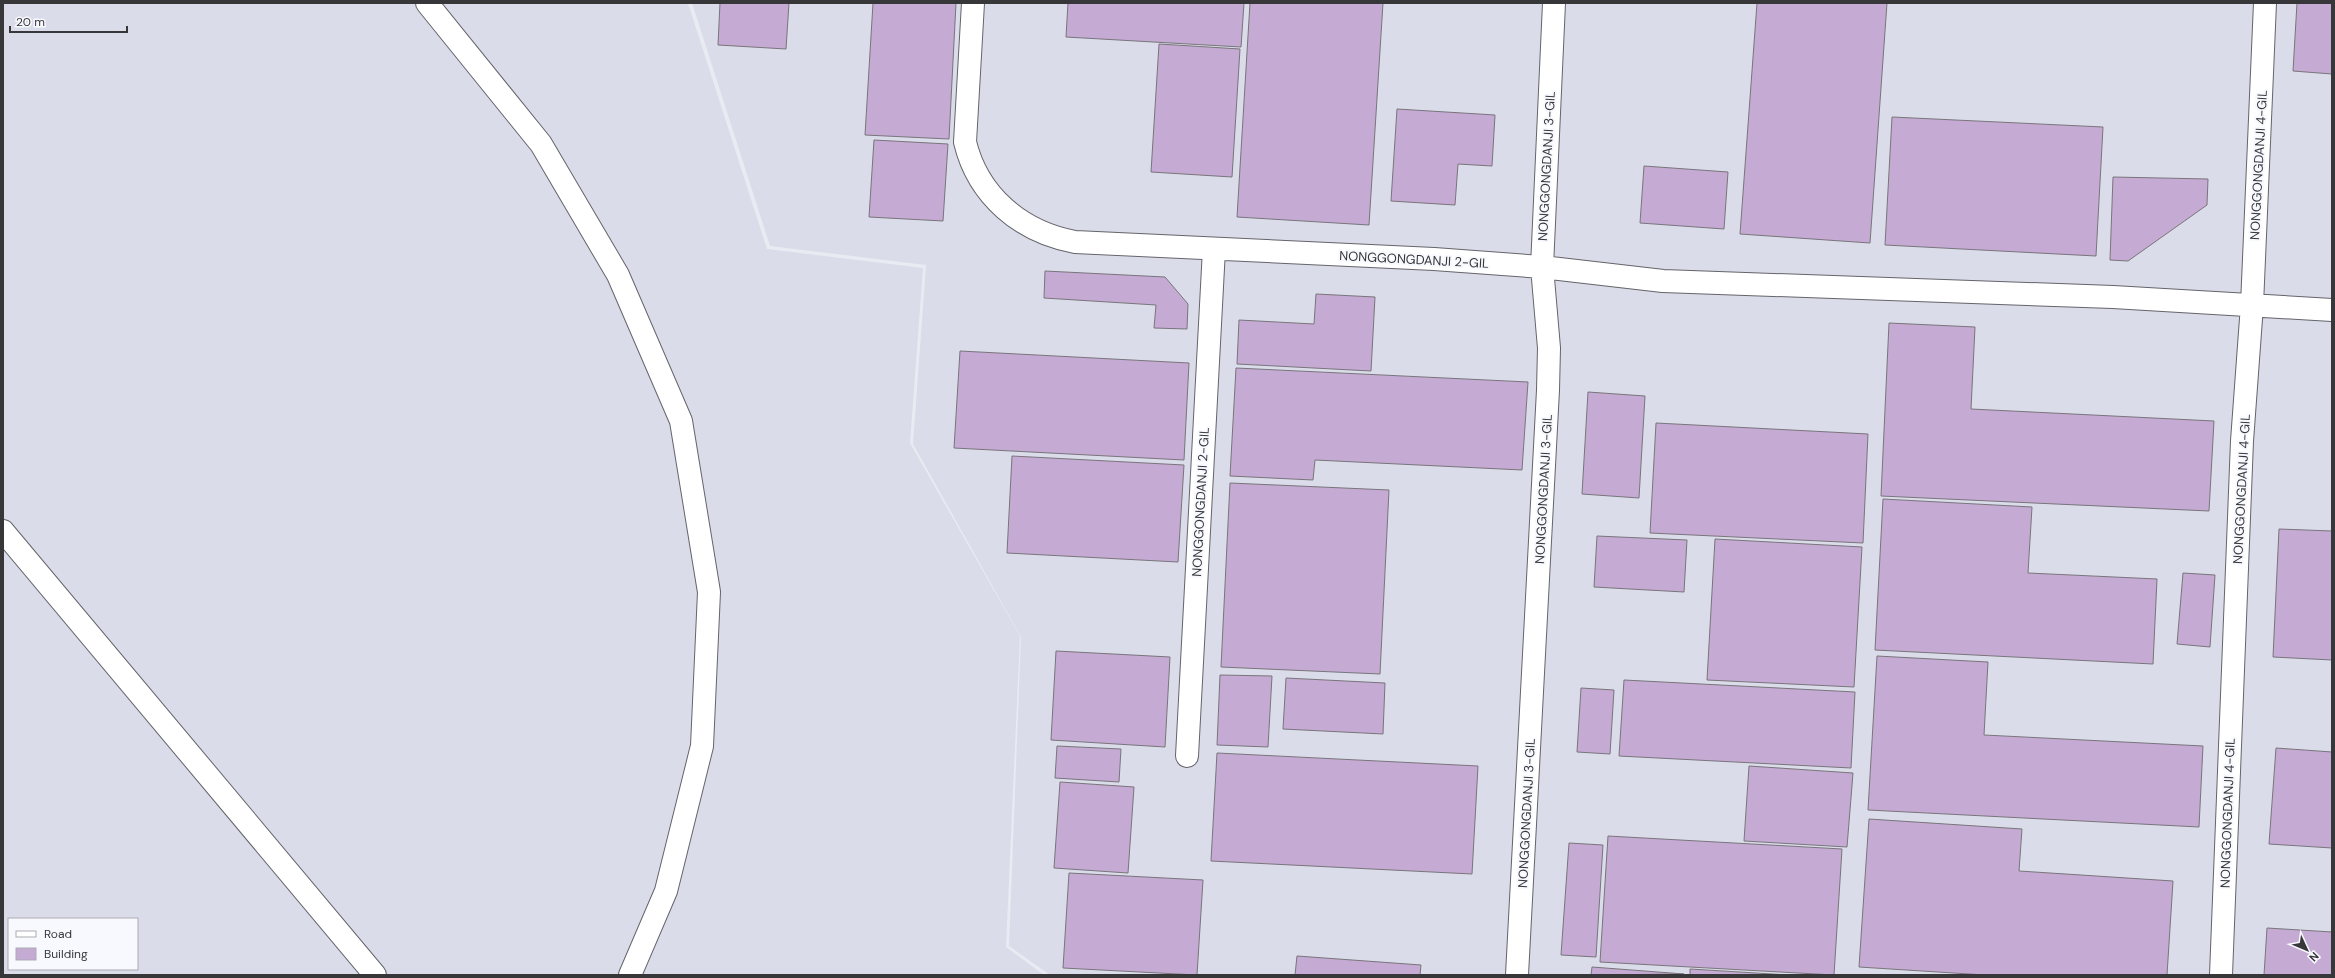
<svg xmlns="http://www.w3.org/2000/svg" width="2335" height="978" font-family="'DM Sans',sans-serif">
<rect width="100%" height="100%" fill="#eaebf2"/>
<path fill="#dadcea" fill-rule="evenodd" d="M3,3h685l79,246 156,19 -13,175 110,193 -14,311 38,28h-1041zM9,919h128v50h-128z
M692,3h1640v972h-1282l-41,-29 12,-309 -108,-193 13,-179 -156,-19z"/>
<path fill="#c5aad3" stroke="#79757b" d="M720,3h69l-3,46 -68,-4z
M873,3h83l-7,136 -84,-4z
M1068,3h176l-3,44 -175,-10z
M1250,3h133l-14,222 -132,-8z
M1757,3h130l-17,240 -130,-9z
M2297,3h35v71l-39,-3z
M1159,44l81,5 -8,128 -81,-5z
M1397,109l98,6 -3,51 -34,-2 -3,41 -64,-4z
M1892,117l211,10 -7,129 -211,-11z
M874,140l74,4 -5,77 -74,-4z
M1644,166l84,6 -4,57 -84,-6z
M2113,177l95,2 -1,26 -79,56 -18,-1z
M1045,271l120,6 23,27 -1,25 -33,-1 2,-23 -112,-7z
M1316,294l59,3 -4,74 -134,-7 2,-44 75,4z
M1889,323l86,4 -4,82 243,12 -5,90 -328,-15z
M960,351l229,12 -5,97 -230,-12z
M1236,368l292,14 -6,88 -207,-10 -2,20 -83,-4z
M1588,392l57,4 -6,102 -57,-4z
M1656,423l212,11 -5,109 -213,-10z
M1012,456l172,9 -6,97 -171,-9z
M1230,483l159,7 -9,184 -159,-7z
M1883,499l149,8 -4,66 129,6 -4,85 -278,-14z
M2279,529l53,2v129l-59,-3z
M1597,536l90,4 -3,52 -90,-5z
M1715,539l147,8 -8,140 -147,-7z
M2183,573l32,2 -5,72 -33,-3z
M1056,651l114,6 -5,90 -114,-7z
M1877,656l111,6 -4,73 219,11 -4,81 -331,-17z
M1220,675l52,1 -4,71 -51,-2z
M1286,678l99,5 -2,51 -100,-5z
M1624,680l231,12 -4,76 -232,-12z
M1581,688l33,2 -4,64 -33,-2z
M1057,746l64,3 -2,33 -64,-4z
M2276,748l56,4v96l-63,-4z
M1217,753l261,13 -6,108 -261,-13z
M1749,766l104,7 -6,74 -103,-6z
M1060,782l74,5 -6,86 -74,-5z
M1869,819l153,10 -3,42 154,10 -6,94h-182l-126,-8z
M1608,836l234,13 -8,126 -234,-13z
M1569,843l34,2 -7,112 -35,-2z
M1069,873l134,7 -6,95 -134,-7z
M2267,928l65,4v43h-68z
M1297,956l124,9 -1,10h-125z
M1592,967l92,7 -93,1z
M1690,969l99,6h-99z"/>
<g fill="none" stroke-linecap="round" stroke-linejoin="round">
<g stroke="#64646a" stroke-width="24">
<path id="minor" d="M427,3l114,141 77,131 63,146 28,171 -7,154 -36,145 -36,84
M973,3l-8,139c13,54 56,90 110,100l359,17 108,8 121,14 450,16 219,13
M1187,756l27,-507
M1517,975l31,-585 1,-42 -7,-81 12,-264
M2221,975l21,-534 10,-136 13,-302"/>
</g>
<g stroke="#64646a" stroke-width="24">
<path id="tertiary" d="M3,531l372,444"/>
</g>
<use href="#minor" stroke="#fff" stroke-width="22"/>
<use href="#tertiary" stroke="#fff" stroke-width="22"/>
</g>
<g text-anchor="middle" stroke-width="4" stroke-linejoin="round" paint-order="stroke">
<g font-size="13" fill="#37373a" stroke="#f8f9fe">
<text transform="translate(2258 165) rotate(-87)" y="5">NONGGONGDANJI 4-GIL</text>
<text transform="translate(1546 166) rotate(-87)" y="5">NONGGONGDANJI 3-GIL</text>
<text transform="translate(1414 259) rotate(3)" y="5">NONGGONGDANJI 2-GIL</text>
<text transform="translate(1543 489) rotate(-87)" y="5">NONGGONGDANJI 3-GIL</text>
<text transform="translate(2241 489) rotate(-87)" y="5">NONGGONGDANJI 4-GIL</text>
<text transform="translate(1200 502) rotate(-87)" y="5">NONGGONGDANJI 2-GIL</text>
<text transform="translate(1526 813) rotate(-87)" y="5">NONGGONGDANJI 3-GIL</text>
<text transform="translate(2227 813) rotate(-88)" y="5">NONGGONGDANJI 4-GIL</text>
</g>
</g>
<rect width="2335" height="978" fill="none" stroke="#37373a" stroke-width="8"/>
<rect x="8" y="918" width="130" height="52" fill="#f8f9fe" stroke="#ababb0"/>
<rect x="16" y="931" width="20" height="6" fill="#ffffff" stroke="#ababb0"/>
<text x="44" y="938" font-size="12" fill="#37373a">Road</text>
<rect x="16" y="948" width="20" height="12" fill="#c5aad3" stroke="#ababb0"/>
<text x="44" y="958" font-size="12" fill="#37373a">Building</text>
<g transform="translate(2307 950) rotate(134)" stroke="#f8f9fe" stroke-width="3" paint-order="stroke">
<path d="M0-3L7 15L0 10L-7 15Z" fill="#37373a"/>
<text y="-6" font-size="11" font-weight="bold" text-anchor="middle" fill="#37373a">N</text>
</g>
<path d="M10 26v6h117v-6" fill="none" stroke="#37373a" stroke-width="2"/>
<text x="16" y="26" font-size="12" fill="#37373a" stroke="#f8f9fe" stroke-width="3" paint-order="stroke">20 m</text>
</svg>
